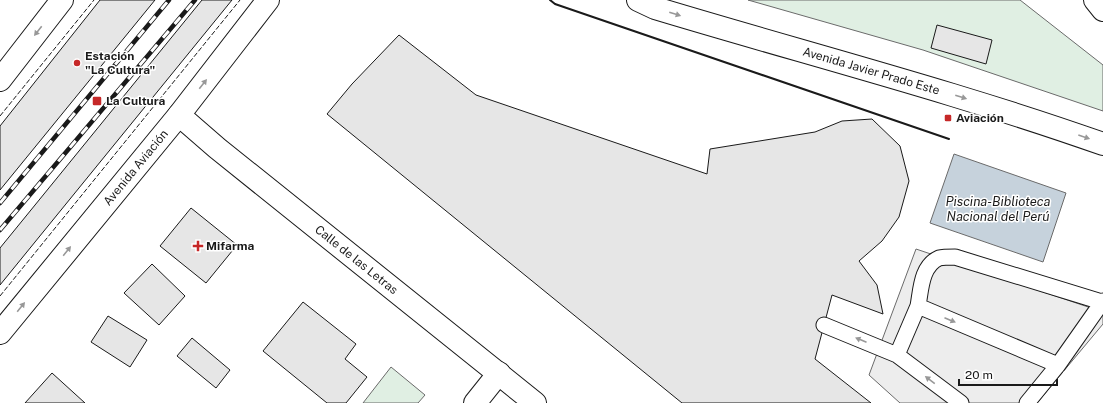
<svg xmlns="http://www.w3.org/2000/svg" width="1103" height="403" font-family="'Public Sans',sans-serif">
<rect width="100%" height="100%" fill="#fff"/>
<path fill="#e0efe3" stroke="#6a6a6a" d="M748,0h272l83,65v46l-180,-61z
M391,367l34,28 -7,8h-55z"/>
<path fill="#ededed" stroke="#6a6a6a" d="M916,249l187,63v12l-66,79h-137l-31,-28z"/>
<path fill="#c6d2dc" stroke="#6a6a6a" d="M954,154l112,39 -23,69 -113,-39z"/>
<path fill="#e6e6e6" stroke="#1a1a1a" d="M100,0h55l-155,190v-64z
M202,0h30l-232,285v-37z
M937,25l55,15 -6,24 -55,-16z
M399,35l77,60 231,79 3,-25 105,-17 27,-11 30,-2 28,27 9,35 -10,36 -17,24 -23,20 18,24 6,29 -51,-19 -17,64 56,44h-189l-355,-289 25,-30z
M191,208l46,37 -31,38 -46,-37z
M152,264l33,32 -26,29 -35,-32z
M303,302l53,42 -11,15 22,18 -21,26h-19l-64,-52z
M108,316l39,24 -17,27 -39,-25z
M192,338l38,32 -14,18 -39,-32z
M52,373l33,30h-60z"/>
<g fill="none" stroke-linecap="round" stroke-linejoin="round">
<g stroke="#1a1a1a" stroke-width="17">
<path id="service" d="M918,306c3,-16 3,-40 21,-48 4,-1 11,-1 16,-1l147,45
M824,325l73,30
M961,403l-64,-48 21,-49 140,59
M1027,403l31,-38 45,-64"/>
</g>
<g stroke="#1a1a1a" stroke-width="24">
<g id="minor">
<path id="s1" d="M179,115l38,33 318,255"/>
<path d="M475,403l24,-30"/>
</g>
</g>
<g stroke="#1a1a1a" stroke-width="24">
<g id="primary">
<path id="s2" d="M638,0l17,8c149,45 301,84 448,136"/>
<path d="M0,80l62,-80"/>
<path id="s3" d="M0,333l179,-218 89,-115"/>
</g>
</g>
<g stroke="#1a1a1a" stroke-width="24">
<path id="motorway" d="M1095,0l8,10"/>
</g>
<use href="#service" stroke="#fff" stroke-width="15"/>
<use href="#minor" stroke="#fff" stroke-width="22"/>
<use href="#primary" stroke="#fff" stroke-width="22"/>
<use href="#motorway" stroke="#fff" stroke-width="22"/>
<g stroke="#1a1a1a" stroke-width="4.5">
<path id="rail" d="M0,203l169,-203
M0,230l195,-230"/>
</g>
<use href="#rail" stroke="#fff" stroke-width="3" stroke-dasharray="9" stroke-linecap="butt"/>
<path stroke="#1a1a1a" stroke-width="1" stroke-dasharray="5 2" stroke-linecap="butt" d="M0,116l94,-116
M0,296l240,-296"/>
<path stroke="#1a1a1a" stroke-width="2" d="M550,0l5,4 394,135"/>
</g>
<defs><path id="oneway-solid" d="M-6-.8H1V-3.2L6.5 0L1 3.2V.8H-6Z"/></defs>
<g fill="#989898">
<use href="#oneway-solid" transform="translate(675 14) rotate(17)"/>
<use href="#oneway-solid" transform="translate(38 31) rotate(128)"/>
<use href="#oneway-solid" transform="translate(203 84) rotate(-52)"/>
<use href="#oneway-solid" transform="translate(961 97) rotate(17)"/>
<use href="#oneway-solid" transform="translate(1084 137) rotate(19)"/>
<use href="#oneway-solid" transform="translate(67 251) rotate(-51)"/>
<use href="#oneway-solid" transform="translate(21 307) rotate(-51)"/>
<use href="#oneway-solid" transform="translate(950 320) rotate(23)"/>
<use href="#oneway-solid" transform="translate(861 340) rotate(-157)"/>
<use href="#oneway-solid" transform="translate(930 380) rotate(-143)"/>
</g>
<g fill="#c62828" stroke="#fff" stroke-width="1.5">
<circle cx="77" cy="63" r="4"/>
<rect x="92" y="96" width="10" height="10" rx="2"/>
<rect x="944" y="114" width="8" height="8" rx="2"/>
<path d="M196 240h4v4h4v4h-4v4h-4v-4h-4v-4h4z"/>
</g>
<g text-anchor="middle" stroke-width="3" stroke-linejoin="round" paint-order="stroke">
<g font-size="12" font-weight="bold" fill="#1a1a1a" stroke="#fff" text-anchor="start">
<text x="85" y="60">Estación<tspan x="85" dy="14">"La Cultura"</tspan></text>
<text x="106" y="105">La Cultura</text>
<text x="956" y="122">Aviación</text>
<text x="206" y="250">Mifarma</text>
</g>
<g font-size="12" fill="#1a1a1a" stroke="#fff">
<text dy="4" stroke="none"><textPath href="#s2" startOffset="244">Avenida Javier Prado Este</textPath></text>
<text dy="4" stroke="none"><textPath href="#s3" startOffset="214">Avenida Aviación</textPath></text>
<text dy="4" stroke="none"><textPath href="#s1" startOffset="229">Calle de las Letras</textPath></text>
</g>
<g font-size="13" font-style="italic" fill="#1a1a1a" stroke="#fff">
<text x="998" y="206">Piscina-Biblioteca<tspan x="998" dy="15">Nacional del Perú</tspan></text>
</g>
</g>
<path d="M959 379v6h98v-6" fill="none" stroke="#1a1a1a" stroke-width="2"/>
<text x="965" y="379" font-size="12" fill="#1a1a1a" stroke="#ffffff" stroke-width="3" paint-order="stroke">20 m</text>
</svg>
